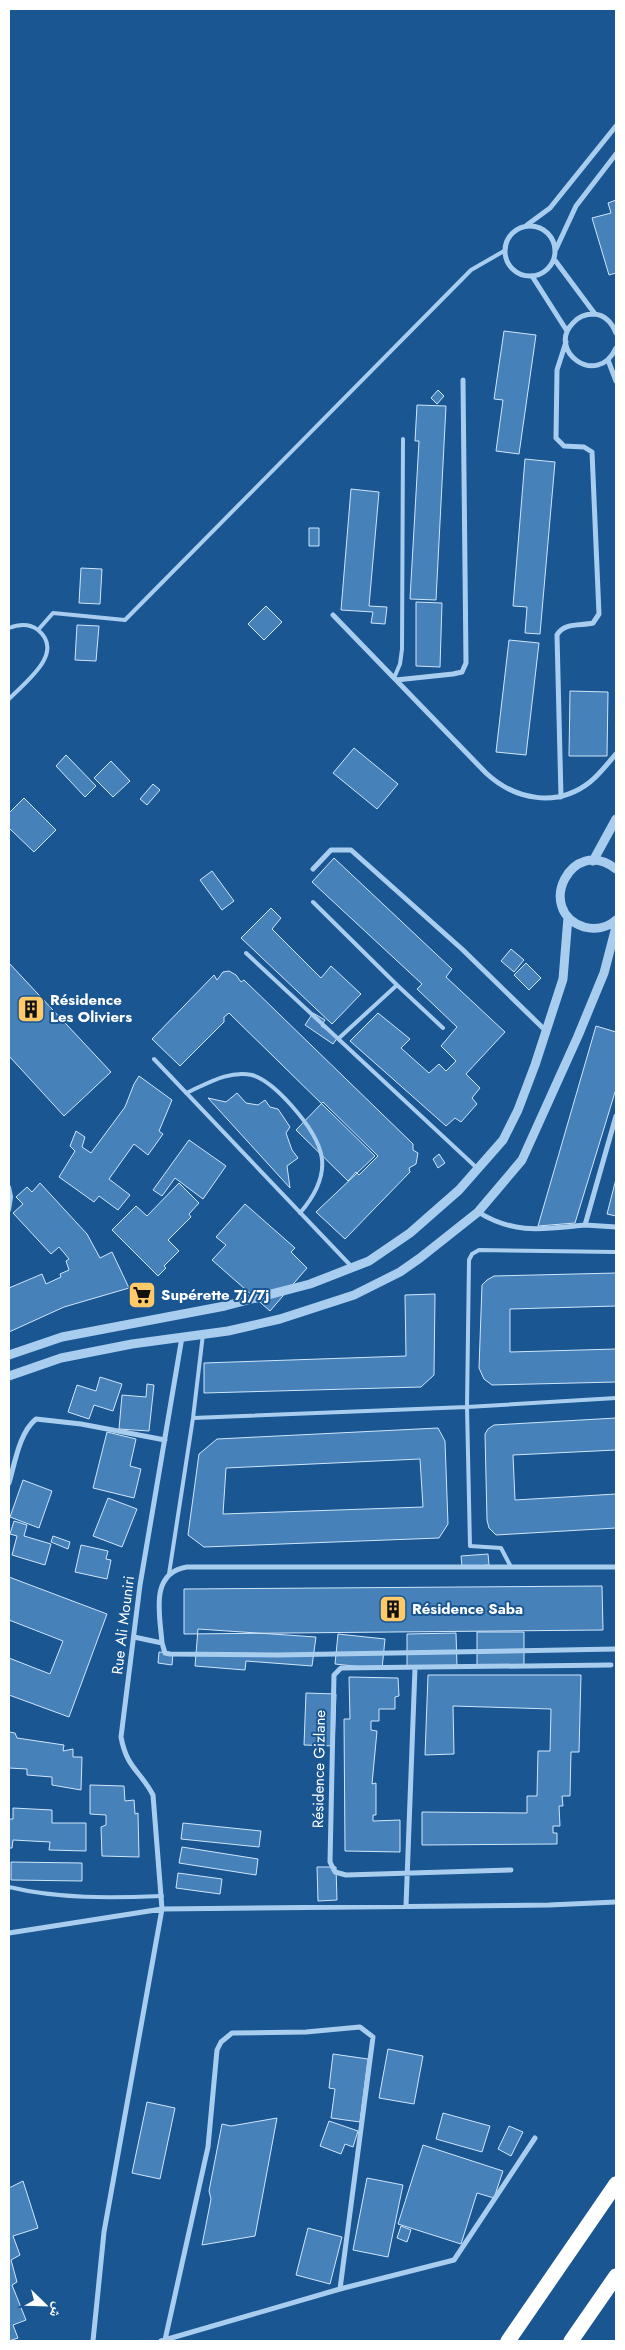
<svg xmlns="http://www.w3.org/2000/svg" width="625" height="2350" font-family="Jost,'Noto Naskh Arabic',sans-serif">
<rect width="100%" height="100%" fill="#1a5691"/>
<path fill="#4781ba" stroke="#d0e6fb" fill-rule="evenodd" d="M616,200v73l-7,2 -17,-57 19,-5 -3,-10z
M504,331l32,4 -17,119 -23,-3 7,-51 -9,-1z
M438,390l6,6 -7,8 -6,-6z
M417,405l29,1 -10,194 -26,-1 9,-158h-4z
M525,459l30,3 -15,172 -15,-1 2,-26 -14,-1z
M351,489l28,3 -10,114 18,1 -2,17 -14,-1 2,-11 -32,-2z
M309,528h10v18h-10z
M81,568l21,1 -2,35 -21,-1z
M416,602l26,1 -2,64 -24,-1z
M266,606l16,16 -18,18 -16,-16z
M77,625l22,1 -3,35 -21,-1z
M509,640l30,3 -13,112 -30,-3z
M570,691l38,1 -1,64h-38z
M354,748l44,36 -21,25 -44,-36z
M66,755l30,31 -11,11 -29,-31z
M111,761l19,20 -17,16 -19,-19z
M153,784l7,6 -13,15 -7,-6z
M24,798l32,32 -22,22 -25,-24v-15z
M334,858l118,111 -6,8 59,55 -39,42 14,14 -8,10 5,6 -16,18 -6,-4 -9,8 -96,-85 28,-28 32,26 -9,9 28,25 10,-9 7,7 10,-10 -15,-15 16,-19 -40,-38 5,-5 -110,-102z
M212,871l22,30 -12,9 -22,-30z
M271,908l10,10 -9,11 49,49 10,-12 30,28 -29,30 -91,-86z
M511,949l13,11 -10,12 -13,-11z
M9,963l102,109 -47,44 -55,-60z
M526,963l15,15 -12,12 -15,-15z
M229,971l7,4 5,7 3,-2 169,164v6l5,3 -2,11 -7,4 1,4 -65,67 -29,-27 59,-56 -146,-143 -5,4v5l-44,44 -28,-27 62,-64 3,5 6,-8z
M313,1013l12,7 -4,6 17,11 -5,7 -28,-19z
M596,1026l20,6v57l-41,134 -37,3z
M139,1076l33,24 -13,31 4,3 -15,21 -14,-11 -25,35 21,16 -12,15 -19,-14 -5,6 -35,-25 16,-26 -5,-5 6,-15 9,6 -3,10 9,6 34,-46 9,-23z
M237,1093l9,10 12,2 7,-5 5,7 8,2 12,18 -4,6 6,17 6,8 -11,8 3,22 -82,-90 18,4z
M323,1102l55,54 -19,19 -3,-3 -8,9 -52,-51z
M189,1140l37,26 -23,33 -28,-21 -13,18 -9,-6z
M439,1154l6,9 -7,5 -5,-9z
M616,1179v37l-9,-2z
M40,1183l47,51 13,24 12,-6 17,36 -65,19 -55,25v-44l33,-14 4,10 15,-7 -1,-3 9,-4 -3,-9 3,-2 -4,-5 -6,-7 -8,7 -38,-41 10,-9 -7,-7 11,-10 5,5z
M179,1183l20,20 -10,11 2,3 -23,23 11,11 -15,15 2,2 -8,8 -46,-46 24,-24 11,10z
M245,1204l50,44 -4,4 16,16 -37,43 -58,-51 14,-15 -10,-8z
M616,1273v33l-106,3v43l106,-3v33l-124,3 -8,-6 -5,-11 3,-83 5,-5 7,-4z
M435,1294l-1,81 -13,12 -217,6v-30l202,-7 -1,-61z
M100,1377l22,7 -9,27 -19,-6 -5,14 -21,-7 9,-27 19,6z
M147,1384l7,1 -5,46 -30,-2 3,-34 24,2z
M616,1418v32l-103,5 2,45 101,-6v34l-120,7 -7,-7 -2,-8 -2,-86 3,-5 6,-4z
M438,1428l7,13 3,83 -9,14 -235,9 -16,-12 11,-81 18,-15zM420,1459l3,48 -200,7 3,-46z
M107,1432l29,7 -6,27 11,3 -7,29 -41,-10z
M23,1480l29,11 -13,37 -29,-11z
M108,1498l29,11 -15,38 -29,-11z
M14,1521l13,4 -3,11 27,8 -6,21 -33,-10 5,-19 -7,-2z
M53,1536l17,6 -2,7 -17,-7z
M81,1545l27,6 -2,8 5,1 -4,19 -32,-7z
M488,1554l1,11 -27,2 -1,-11z
M9,1577l98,37 -38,103 -60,-22v-37l41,16 13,-33 -54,-21z
M602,1586l1,44 -419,4v-45z
M198,1629l118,8 -4,29 -66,-5 -1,9 -50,-4z
M477,1632h47v35h-47z
M456,1633l1,33 -50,1v-33z
M338,1634l47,5 -3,30 -47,-5z
M159,1652l14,1 -1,12 -14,-2z
M428,1675h153l-2,77h-8l-1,44h-8l1,10h-4l1,20h-7v7h4v11l-135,1v-33l105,1v-17h10l1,-45h12l1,-42 -98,-3 1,48 -29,1z
M349,1677l49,1 1,18 -4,1v12h-16v12h-8v9l6,1 -5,53 4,-1v32h-3v6l27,-1v32l-55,-1 -1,-132h6z
M306,1693l30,1 -2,52 -30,-1z
M9,1732l6,1 2,5 47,7 -1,6 10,-2v8h9l-1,33 -29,-5v-8l-25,-2v-6l-18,-1z
M90,1785l34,1 1,15 9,-1 1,14 3,-1 1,44 -37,-1 -1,-29 5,-2v-10l-16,-1z
M13,1808l39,2v13h34v28l-37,-1 1,-8 -37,-2 -1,8h-3v-29h4z
M183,1823l78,8 -2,16 -78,-8z
M182,1847l76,12 -2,16 -77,-12z
M11,1862l71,1v18l-71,-1z
M317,1867h19l1,33 -19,1z
M178,1873l44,6 -2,15 -44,-6z
M388,2049l35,7 -9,48 -35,-6z
M333,2054l35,5 -8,63 -29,-4 4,-29 -6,-1z
M147,2102l28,6 -15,71 -28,-6z
M443,2113l47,13 -8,26 -46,-13z
M277,2118l-22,118 -53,9 9,-46 -2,-8 13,-67 9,2z
M329,2121l29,10 -5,16 -8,-3 -4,10 -21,-8z
M509,2126l14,6 -12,24 -13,-7z
M423,2145l80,26 -9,27 -17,-5 -16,51 -63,-20z
M367,2178l36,7 -15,72 -35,-7z
M23,2181l15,47 -25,8 7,19 -9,5 6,22 -5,3 14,35 -13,5 5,13 -9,3v-153z
M401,2226l10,4 -4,12 -10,-4z
M308,2228l34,9 -12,47 -34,-9z"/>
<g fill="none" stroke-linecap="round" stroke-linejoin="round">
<path stroke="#a9cdef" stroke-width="4" d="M9,628c10,-4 20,-5 29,2 28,23 -14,53 -29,69
M38,630l15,-17 72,7 346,-350 33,-19
M394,678l6,-14 2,-15 1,-210
M313,902l84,83
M246,953l232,216
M338,1039l59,-54 46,43
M154,1059l198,208
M186,1093c21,-9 42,-23 66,-18 14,4 30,20 39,30 34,38 45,66 9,108
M9,1187l2,10 -2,13
M193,1418l274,-11 149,-9
M511,1567l-10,-19 -31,-2 -3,-139 2,-147 3,-6 7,-4 137,2
M169,1574l24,-156 10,-84
M9,1887c50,12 101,11 153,9"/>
<path stroke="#a9cdef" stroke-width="5" d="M527,225l23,-17 66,-82
M505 251a25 25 0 1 1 50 0a25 25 0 1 1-50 0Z
M556,249l20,-43 40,-52
M554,259l41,55
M532,276l35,55
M616,333c-4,-10 -11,-18 -22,-19 -8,0 -16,3 -21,9 -27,27 24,66 43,25
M608,360l8,21
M333,615l153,158c29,27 71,35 104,9 10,-8 18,-19 26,-28
M396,680l57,-6 9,-2 4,-9 -3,-283
M561,797l-4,-162c7,-13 24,-9 36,-12l6,-9 -7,-162 -8,-5 -20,-1 -8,-8 1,-68 9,-28
M313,869l18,-19h20l112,100 84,82
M616,1116l-31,109 31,2
M478,1212c37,23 66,17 107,13
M9,1483c6,-20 10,-50 27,-64l45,5 84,16
M134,1637l28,6 3,10 5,1 107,1 339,-6
M162,1643c-2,-28 -13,-70 25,-76h429
M511,1870l-165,5 -11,-3 -5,-10 4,-187 7,-7 270,-3
M406,1906l9,-238
M9,1933l153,-24 387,-4 67,-3
M165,2340l43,-193 9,-97 4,-8 11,-9 74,-1 54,-5 13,10 -33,252
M93,2341l11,-109 58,-323 -9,-114c-13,-25 -26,-26 -32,-58l19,-152 42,-248
M161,2341l179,-52 114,-29 81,-122"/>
<path stroke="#a9cdef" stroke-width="9" d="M593,861l23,-42
M616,869c-44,-35 -82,42 -32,58 11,3 23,1 32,-7
M9,1355l53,-18 163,-31 85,-22 59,-23 41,-28 49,-43 44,-50 15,-30 17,-45 28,-86 5,-62
M9,1376l52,-18 71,-14 96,-13 52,-12 74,-24 46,-23 20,-14 58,-46 44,-52 56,-124 26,-63 12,-46"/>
<path stroke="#fff" stroke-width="15" d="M508,2341l108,-157
M571,2341l45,-65"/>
</g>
<defs>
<g id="building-square" transform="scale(1.4375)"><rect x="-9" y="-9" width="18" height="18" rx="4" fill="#ffca67" stroke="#1a5691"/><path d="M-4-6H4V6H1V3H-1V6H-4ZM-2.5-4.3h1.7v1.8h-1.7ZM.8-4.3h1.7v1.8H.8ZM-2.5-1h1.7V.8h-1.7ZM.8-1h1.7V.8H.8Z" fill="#111"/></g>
<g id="supermarket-square" transform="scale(1.4375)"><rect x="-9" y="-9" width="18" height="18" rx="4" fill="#ffca67" stroke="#1a5691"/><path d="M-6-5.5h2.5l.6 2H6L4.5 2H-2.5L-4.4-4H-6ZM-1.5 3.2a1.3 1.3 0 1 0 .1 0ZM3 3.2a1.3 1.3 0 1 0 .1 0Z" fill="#111"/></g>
</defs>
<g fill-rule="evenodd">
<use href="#building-square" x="31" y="1009"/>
<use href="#supermarket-square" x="142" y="1295"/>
<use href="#building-square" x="393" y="1609"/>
</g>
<g text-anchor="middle" stroke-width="4" stroke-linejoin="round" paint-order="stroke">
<g font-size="15" font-weight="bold" fill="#fff" stroke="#1a5691" text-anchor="start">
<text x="50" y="1005">Résidence<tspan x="50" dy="17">Les Oliviers</tspan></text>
<text x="161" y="1300">Supérette 7j/7j</text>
<text x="412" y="1614">Résidence Saba</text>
</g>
<g font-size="15" fill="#fff" stroke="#1a5691">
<text transform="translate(123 1625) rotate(-83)" y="5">Rue Ali Mouniri</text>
<text transform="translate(319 1769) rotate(-89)" y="5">Résidence Gizlane</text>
</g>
</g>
<rect width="625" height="2350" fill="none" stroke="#ffffff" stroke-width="20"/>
<g transform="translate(45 2305) rotate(113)" stroke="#1a5691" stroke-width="4" paint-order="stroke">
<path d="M0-4L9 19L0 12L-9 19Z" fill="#ffffff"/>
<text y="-8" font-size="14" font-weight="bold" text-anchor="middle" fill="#ffffff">ش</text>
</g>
</svg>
